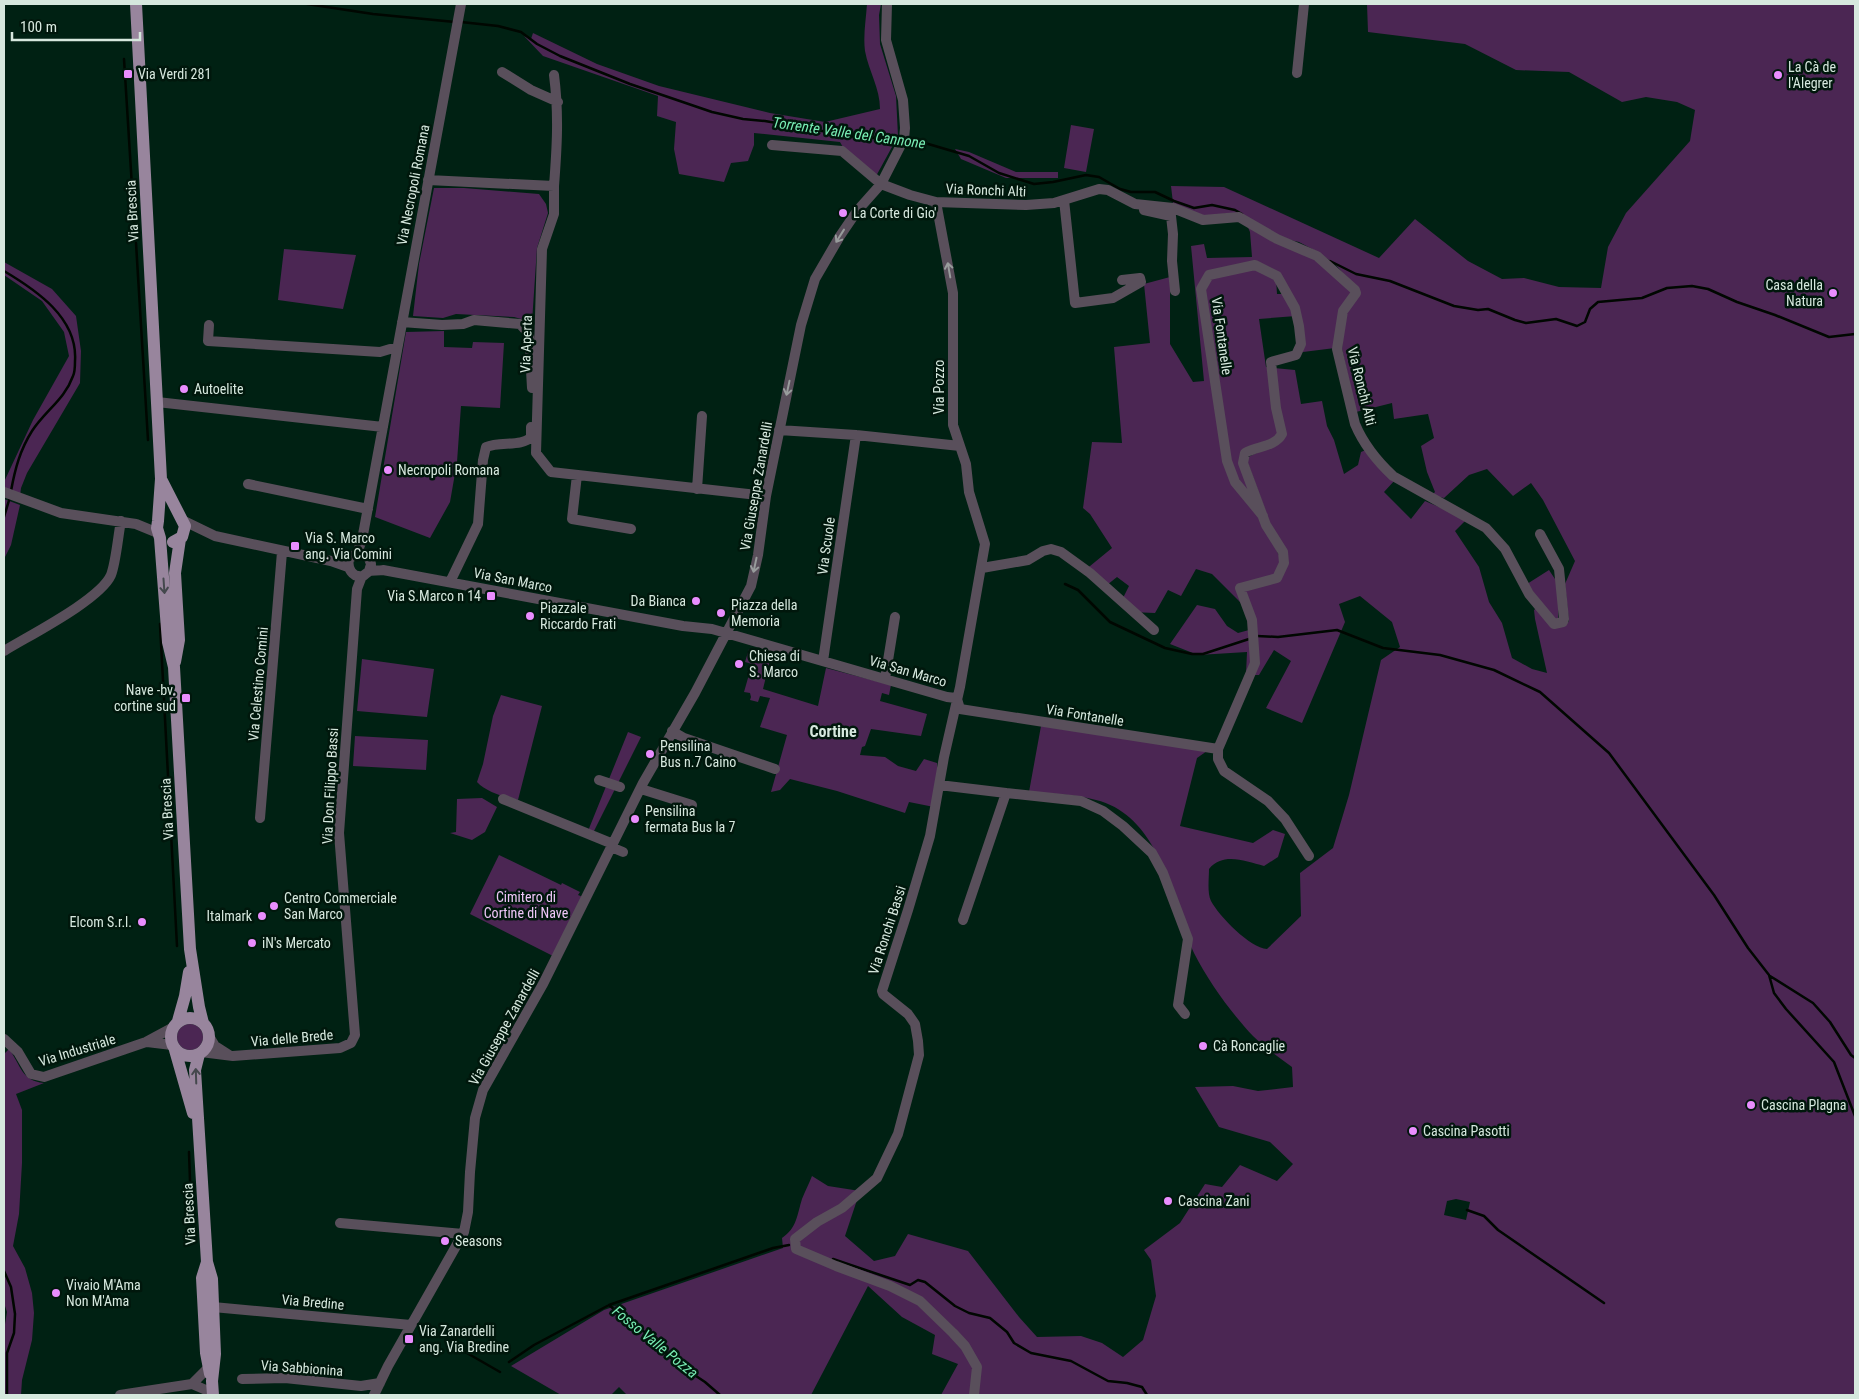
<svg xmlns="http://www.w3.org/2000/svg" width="1859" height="1399" font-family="'Roboto Condensed',sans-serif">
<rect width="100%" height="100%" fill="#002113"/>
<path fill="#4b2653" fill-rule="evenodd" d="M867,4h14l-2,11 1,29 16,52 2,40 -23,42 -30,-27 -5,-9 -86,-9v12l-6,16 -17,2 -7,19 -45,-8 -5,-25 2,-27 -19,-6 1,-20 -115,-40 -19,-20 7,3 2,-6 64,31 62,22 111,27 55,9 55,-13c0,-21 -11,-37 -15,-58 -2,-15 1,-32 2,-47z
M1367,4h488v1391h-914l17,-31 -26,-10 3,-19 -33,-18 -34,-31 -57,109h-184l-8,-8 -8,8h-50l-50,-29 93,-56 179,-62 -1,-10c15,-10 15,-23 20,-39 3,-8 7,-15 10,-23l16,10 32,5 -15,45 29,25 21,-5 13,-22 60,17 51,66 18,20 44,-1 21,7 21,14 20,-17 13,-44 -5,-36 -7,-10 36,-27 25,-39 17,3 18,-22 37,16 16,-17 -23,-22 -51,-15 -24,-40 38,-1 25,5 35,-4 -1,-20c-13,-10 -27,-19 -39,-31 -21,-22 -45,-55 -59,-83 -5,-10 -6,-22 -10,-33 -17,-44 -34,-107 -88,-120 -22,-6 -45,-6 -67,-8l12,-66 166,25 -10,7 -17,68 73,17 20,-13 12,4 -7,23 -14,9c-19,-5 -41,-14 -55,3 0,9 -2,24 2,32 8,15 39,47 56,48l34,-33 -1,-43 33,-25 16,-53 32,-135 19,-13 -8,-25 -32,-26 -21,8 6,18 -43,101 -36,-15 25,-47 -17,-11 -15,25h-5l-10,-85 23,-6 19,-27 -15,-31 -25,-68 34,-16 -6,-74 21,2 6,34 21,-3 5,25 7,14 10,34 14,-9 3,-13 7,-3 27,31 -11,12 27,27 14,-18 42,18 -12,12 24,36 10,35 13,21 10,35 20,11 15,4 -12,-54 -1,-9 4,-3 27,19 4,-5 -4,-37 10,-23 -32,-61 -12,-17 -18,13 -26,-27 -18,6 -25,23 -12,-3 3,-3 -8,-20 -6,-26 13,-8 -6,-24 -34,5 -2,-16 -36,9 -14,-63 2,-38 15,-19 -24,-28 -19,-13 -17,-9 -22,-5 -37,-22c-10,-4 -18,0 -28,1 -14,1 -27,-7 -39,-13l-2,-17 53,1 155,71 36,-39 53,42 34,18 22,-1 35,9 42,1 7,-41 18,-34 64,-72 5,-31 -18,-8 -31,-5 -24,5 -53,-30 -53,-2 -51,-26 -97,-12zM1456,1199l14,3 -4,18 -22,-5 3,-14z
M1071,125l23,4 -8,43 -22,-4z
M955,149l14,3 47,20h42v6h-52l-45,-19z
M434,188h30l75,6 7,10 2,9 -11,35 -5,74 -18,-5 -58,-3 -13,4 -30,-2 6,-52z
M1247,225l70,32 37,36 -19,55 -32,4 -1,-23 -25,-55 -21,-10 -53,14 20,174 38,65 21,45 -9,14 -30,8v21l-31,-31 -16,-5 -15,27 -13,-6 -13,23 -24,-1 -10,-10 8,-16 -12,-9 -10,8 -23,-14 28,-23 -22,-34 -7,-6 9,-66 30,1 -8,-96 36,-4 -6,-59 26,-7v67l23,38 11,-1 -13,-135 13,-2 3,14 45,-1 -2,-25z
M284,249l72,6 -13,54 -65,-9z
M4,262l48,27 24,27 5,35 -1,32 -53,90 -6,15 -1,8 -16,-8v-6l29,-62 36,-64 -5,-24 -22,-31 -38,-26z
M1252,268l24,11 1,15h7l12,22 -37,3 7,48 4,1 8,70 -36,15 17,57 -28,-41 -28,-177 8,-16z
M444,331v16l28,1 1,-6 31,1 -4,65 -39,-2 -4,56 -7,40 -20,36 -55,-21 31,-185z
M4,499l16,6 -9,40 -7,14z
M1549,570l10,15 -1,35 -4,-1 -27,-35z
M1197,605l18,4 12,17 11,7 11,-3 4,34 -7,10 1,-22 -49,3 -28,-11z
M749,649l22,7 -8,33 55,17 8,-38 65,17 -2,10 -7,-2 -2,8 47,13 -6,22 -50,-7 -6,17 -3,1 -2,8 25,2 13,9 18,5 8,-12 13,4v20l-3,24 -25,-5 -4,11 -68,-22 -47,-12 -10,11 -9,2 16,-57 -27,-8 10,-29 -10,-2 -2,6 -8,-2 1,-3 -1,-4 -6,-1 8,-28 -7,-2z
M362,659l72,10 -7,48 -70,-6z
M501,695l41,11 -24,94c-14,-3 -32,-8 -41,-18l6,-18 10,-48z
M628,732l13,5 -48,96 -5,-2z
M355,736l73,4 -2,30 -73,-4z
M482,798l15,9 -12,25 -13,8 -22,-7 6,-1 1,-33z
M499,855l60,29 2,1 1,-2 18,9 -2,3 5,2 -30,59 -83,-42z
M177 1037a13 13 0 1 1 26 0a13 13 0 1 1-26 0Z
M9,1049c12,16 12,32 35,34l-28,11 6,16v53l-3,51 -6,32 12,22 7,25 2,20 -2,27 -10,40 -1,15h-17v-65l3,-18 -3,-9v-249z"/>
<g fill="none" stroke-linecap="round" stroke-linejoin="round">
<path stroke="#000701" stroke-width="2.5" d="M307,4l66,10 82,8
M461,22l37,4 23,6 16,12 23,12 70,28 82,28 31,7 22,2 97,17 40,-1
M124,59l11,176
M908,138l61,18 30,17 35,11 19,-2 33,-7 13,2 21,12 11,3h24l19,9 20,7 18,-3 23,5 7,4
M136,243l12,197
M1330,261l26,13 34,7 64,25 24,4 10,-1 27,11 11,3 30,-4 21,7 8,-4 5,-13 8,-7 44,-4 25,-10 25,-2 16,3 29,13 38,13 54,22 26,-3
M4,271c32,19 74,47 71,90 0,5 0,11 -2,15 -8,23 -28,35 -41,55 -12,19 -17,38 -21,60
M4,517l6,-20
M1065,584l13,6 32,32 55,26 27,6h11l46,-15
M160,624l17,322
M1257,636l21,1 59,-7 46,18 57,7 54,15 46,22 69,61 105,142 34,53 21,27 5,18 12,16 48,53 21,54
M1770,976l43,27 17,19 21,33 4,3
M189,1152l3,85
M1467,1210l17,6 14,14 106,73
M833,1259l77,26 8,-5 7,2 30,24 14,7 21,5 17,14 7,11 17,10 40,8 37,20 19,2 15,4 5,8
M4,1271l7,16 4,27 -1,19 -7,20v42
M609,1305l164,-57 16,-3
M446,1341l54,31
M509,1362l25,-17 75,-40 24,20 15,9 27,28 30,20 15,13"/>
<path stroke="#594f5b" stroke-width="10" d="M502,72l29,18 27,12
M1297,73l7,-69
M554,75c5,39 3,72 0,111
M772,145l70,6 39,33 29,11 26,7 90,3 28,-2 45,-14 9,1 27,14 38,4 30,12 36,-3 38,22 40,17 38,34 1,3 -13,18 -6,38 18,75c8,19 23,38 38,52l93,52 19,21 24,45 25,30 9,-2 1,-3 -5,-50 -19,-35
M428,180l126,6v28l-12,35 -6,204 15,19 215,24
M1064,200l11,103 38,-5 28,-16 -1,-4 -18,2
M936,202l17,91v132l13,39 3,28 16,52 -25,143 -16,70 -14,79 -22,74 -26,81 1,3 25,20 7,10 3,17 1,14 -21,79 -21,44 -35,30 -25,14 -22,17 1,10 40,17 54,20 30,15 33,32 12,13 12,21 -3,28
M1144,210l27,6 2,18 -1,27 3,30
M402,322l40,3 21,-1 11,-4 46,4 9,10 3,54
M209,325l-1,16 172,11 10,-3h7
M157,402l226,25
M779,430l77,5 104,11
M577,475l-5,44 59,10
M248,484l120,25
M697,489l5,-73
M4,492l57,21 75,11 22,9
M182,520l33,16 116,25 17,6
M357,553l5,-13 99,-536
M982,568l46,-8 15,-9 8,-2 10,3 29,21 64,57
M369,571l2,-7c-2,-8 -6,-12 -14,-11l-8,6c-2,9 3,19 14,17 2,-1 4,-4 7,-5 3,-1 9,0 13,-1l300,56 29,3 235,68 9,1
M450,582l28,-58 5,-64 3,-13c14,-6 36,0 45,-10v-10
M4,651c24,-15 96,-51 107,-76 5,-13 7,-39 10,-54
M823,661l33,-226
M885,679l10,-62
M957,699l3,10 258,40v10l6,12 44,30 17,18 24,37
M672,731l12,7 91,31
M1218,749l37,-86 -3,-43 -12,-32 37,-10 7,-15 -1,-11 -17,-27 -23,-62 2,-10c12,-7 30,-6 37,-19l-6,-26 -5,-46 25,-7 5,-11 -2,-18 -4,-18 -18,-32 -22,-11 -46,10 -8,14 26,172 8,21 28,34
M599,780l21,7
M939,785l67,8 -43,127
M641,789l51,16
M1006,793l75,8 22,10 20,15 29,27 11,20 25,66 -10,66 7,9
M503,799l110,45
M260,818l22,-266
M611,847l12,5
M209,1036l6,10 14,9
M4,1039l14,13 13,22 13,3 102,-35 26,-14
M147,1042l25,3
M201,1052l32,4 107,-8 11,-5 4,-8 -16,-202 18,-244 5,-13
M340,1223l123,11
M213,1307l198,18
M242,1379l43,-1 76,8 19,-3
M192,1384l16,-16
M120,1395l72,-11 21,9
M374,1395l14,-29 76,-134 4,-20 2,-40 5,-54 8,-28 60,-106 100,-201 52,-90 56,-107 7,-31 8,-59 35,-171 14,-46 25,-43 17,-25 24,-27 23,-45 1,-11 -2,-28 -17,-60 1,-36"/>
<path stroke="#98859d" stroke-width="12" d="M136,4l25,475 -3,42 -1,7 3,10 8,104 6,25 16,282 9,58 4,16
M162,481l23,45 -3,11 -9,5
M175,662l4,-22 -4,-67 5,-34
M171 1037a19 19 0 1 1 38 0a19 19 0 1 1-38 0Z
M178,1021l7,-25 4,-24
M175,1050l18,63
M199,1054l-4,16 12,192 5,17 3,75 -3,27 1,14
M207,1262l-5,16 4,75 4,21"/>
</g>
<defs><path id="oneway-shaft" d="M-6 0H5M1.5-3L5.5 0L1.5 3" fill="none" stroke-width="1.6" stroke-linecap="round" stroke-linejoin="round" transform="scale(1.25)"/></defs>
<g stroke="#989c9c">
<use href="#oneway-shaft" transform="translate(840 236) rotate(122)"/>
<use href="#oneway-shaft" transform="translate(949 270) rotate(-100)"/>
<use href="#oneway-shaft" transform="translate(788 388) rotate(102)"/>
<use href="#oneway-shaft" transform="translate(755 565) rotate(102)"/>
</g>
<g stroke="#44484d">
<use href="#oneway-shaft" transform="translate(164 586) rotate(86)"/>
<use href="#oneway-shaft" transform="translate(196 1076) rotate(-92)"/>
</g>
<g fill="#e98dfe" stroke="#00170c" stroke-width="2">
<rect x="123" y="69" width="10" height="10" rx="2.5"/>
<circle cx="1778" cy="75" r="5"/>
<circle cx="843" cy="213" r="5"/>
<circle cx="1833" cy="293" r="5"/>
<circle cx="184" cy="389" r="5"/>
<circle cx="388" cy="470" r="5"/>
<rect x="290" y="541" width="10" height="10" rx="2.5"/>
<rect x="486" y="591" width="10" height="10" rx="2.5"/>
<circle cx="696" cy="601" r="5"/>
<circle cx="721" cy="613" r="5"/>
<circle cx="530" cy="616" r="5"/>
<circle cx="739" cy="664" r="5"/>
<rect x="181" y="693" width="10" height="10" rx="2.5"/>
<circle cx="650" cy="754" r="5"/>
<circle cx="635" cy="819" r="5"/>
<circle cx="274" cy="906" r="5"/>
<circle cx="262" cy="916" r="5"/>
<circle cx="142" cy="922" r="5"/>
<circle cx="252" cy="943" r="5"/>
<circle cx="1203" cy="1046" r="5"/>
<circle cx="1751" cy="1105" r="5"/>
<circle cx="1413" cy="1131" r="5"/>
<circle cx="1168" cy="1201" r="5"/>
<circle cx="445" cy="1241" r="5"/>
<circle cx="56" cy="1293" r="5"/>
<rect x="404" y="1334" width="10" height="10" rx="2.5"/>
</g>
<g text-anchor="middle" stroke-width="5" stroke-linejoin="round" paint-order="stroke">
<g font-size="14" fill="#d6e8de" stroke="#00170c" text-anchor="start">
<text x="1788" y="72">La Cà de<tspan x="1788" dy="16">l'Alegrer</tspan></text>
<text x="138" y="79">Via Verdi 281</text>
<text x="853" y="218">La Corte di Gio'</text>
<text x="1823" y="290" text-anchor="end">Casa della<tspan x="1823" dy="16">Natura</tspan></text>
<text x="194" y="394">Autoelite</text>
<text x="398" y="475">Necropoli Romana</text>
<text x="305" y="543">Via S. Marco<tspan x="305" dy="16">ang. Via Comini</tspan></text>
<text x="481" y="601" text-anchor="end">Via S.Marco n 14</text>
<text x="686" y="606" text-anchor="end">Da Bianca</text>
<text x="731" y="610">Piazza della<tspan x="731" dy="16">Memoria</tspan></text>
<text x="540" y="613">Piazzale<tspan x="540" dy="16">Riccardo Frati</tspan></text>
<text x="749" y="661">Chiesa di<tspan x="749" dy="16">S. Marco</tspan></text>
<text x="176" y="695" text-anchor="end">Nave -bv.<tspan x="176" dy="16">cortine sud</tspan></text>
<text x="660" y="751">Pensilina<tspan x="660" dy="16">Bus n.7 Caino</tspan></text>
<text x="645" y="816">Pensilina<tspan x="645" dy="16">fermata Bus la 7</tspan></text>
<text x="284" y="903">Centro Commerciale<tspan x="284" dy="16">San Marco</tspan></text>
<text x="252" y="921" text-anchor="end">Italmark</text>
<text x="132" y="927" text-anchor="end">Elcom S.r.l.</text>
<text x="262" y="948">iN's Mercato</text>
<text x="1213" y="1051">Cà Roncaglie</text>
<text x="1761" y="1110">Cascina Plagna</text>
<text x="1423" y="1136">Cascina Pasotti</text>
<text x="1178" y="1206">Cascina Zani</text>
<text x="455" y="1246">Seasons</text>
<text x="66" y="1290">Vivaio M'Ama<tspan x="66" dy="16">Non M'Ama</tspan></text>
<text x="419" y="1336">Via Zanardelli<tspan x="419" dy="16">ang. Via Bredine</tspan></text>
</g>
<g font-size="14" fill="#d6e8de" stroke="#00170c">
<text transform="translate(413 185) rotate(-79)" y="5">Via Necropoli Romana</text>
<text transform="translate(986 190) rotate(2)" y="5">Via Ronchi Alti</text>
<text transform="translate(132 211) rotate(-93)" y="5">Via Brescia</text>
<text transform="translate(1222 336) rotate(82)" y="5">Via Fontanelle</text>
<text transform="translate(526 344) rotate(-88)" y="5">Via Aperta</text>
<text transform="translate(1362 386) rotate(76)" y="5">Via Ronchi Alti</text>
<text transform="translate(939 387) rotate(-90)" y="5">Via Pozzo</text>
<text transform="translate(756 486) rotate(-80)" y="5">Via Giuseppe Zanardelli</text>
<text transform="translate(826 546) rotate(-82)" y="5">Via Scuole</text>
<text transform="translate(513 580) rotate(11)" y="5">Via San Marco</text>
<text transform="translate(908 671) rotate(16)" y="5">Via San Marco</text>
<text transform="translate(258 684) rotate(-85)" y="5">Via Celestino Comini</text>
<text transform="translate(1085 715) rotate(9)" y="5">Via Fontanelle</text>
<text transform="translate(330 786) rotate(-87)" y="5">Via Don Filippo Bassi</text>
<text transform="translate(167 809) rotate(-93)" y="5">Via Brescia</text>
<text transform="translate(887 930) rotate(-72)" y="5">Via Ronchi Bassi</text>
<text transform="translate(504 1027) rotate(-61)" y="5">Via Giuseppe Zanardelli</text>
<text transform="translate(292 1038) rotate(-5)" y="5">Via delle Brede</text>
<text transform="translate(77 1050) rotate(-17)" y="5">Via Industriale</text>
<text transform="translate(189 1214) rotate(-93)" y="5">Via Brescia</text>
<text transform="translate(313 1302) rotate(5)" y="5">Via Bredine</text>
<text transform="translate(302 1368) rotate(4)" y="5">Via Sabbionina</text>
</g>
<g font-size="14" fill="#efc6f8" stroke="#00170c">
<text x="526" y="902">Cimitero di<tspan x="526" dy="16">Cortine di Nave</tspan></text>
</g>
<g font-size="15" font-style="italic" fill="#78edb4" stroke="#00170c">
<text transform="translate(849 133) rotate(8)" y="5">Torrente Valle del Cannone</text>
<text transform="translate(655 1342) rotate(39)" y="5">Fosso Valle Pozza</text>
</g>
<g font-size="16" font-weight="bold" fill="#d6e8de" stroke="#00170c">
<text x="833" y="737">Cortine</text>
</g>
</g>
<rect width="1859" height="1399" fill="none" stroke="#d6e8de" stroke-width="10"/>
<path d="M12 32v8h128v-8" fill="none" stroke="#d6e8de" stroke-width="2.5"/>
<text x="20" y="32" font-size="15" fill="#d6e8de" stroke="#00170c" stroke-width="4" paint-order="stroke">100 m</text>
</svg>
